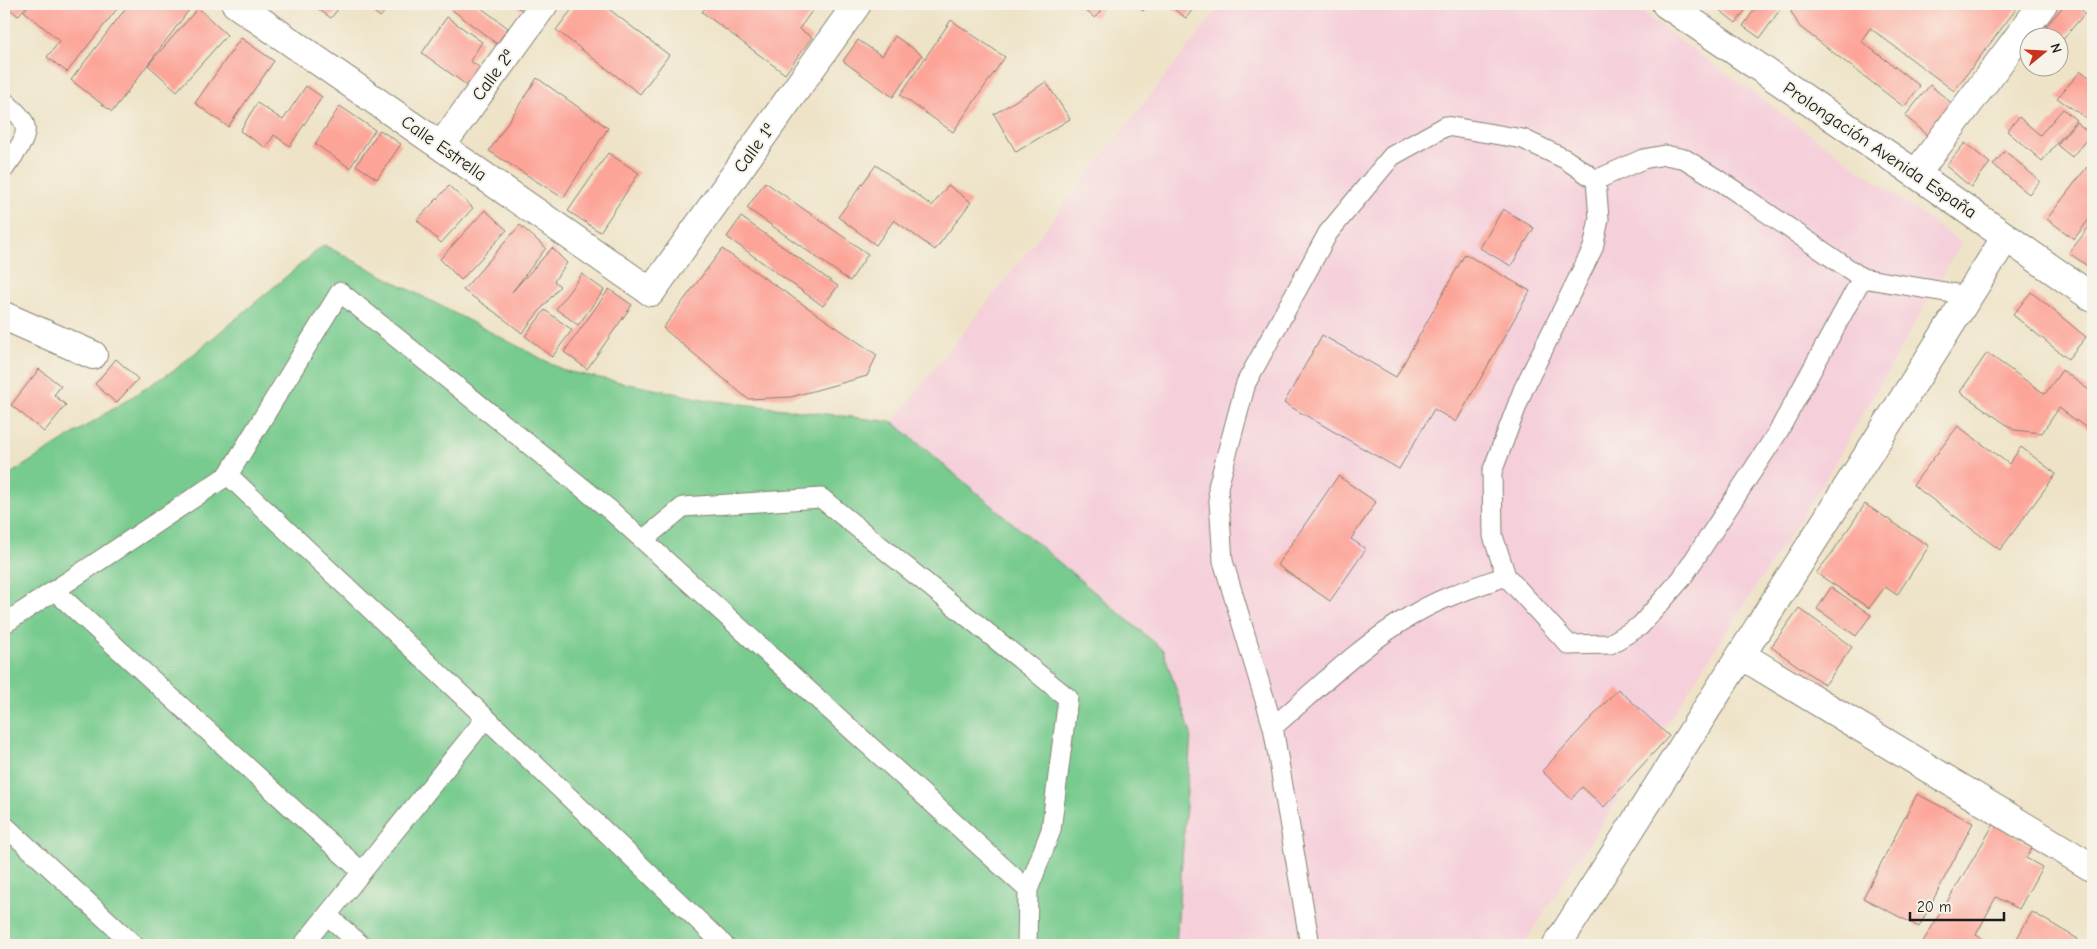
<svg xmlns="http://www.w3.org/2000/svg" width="2097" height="949" font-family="'Comic Neue',sans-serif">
<rect width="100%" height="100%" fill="#f7f3e8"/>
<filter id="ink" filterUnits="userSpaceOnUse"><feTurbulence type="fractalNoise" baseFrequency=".02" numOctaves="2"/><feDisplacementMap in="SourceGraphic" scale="10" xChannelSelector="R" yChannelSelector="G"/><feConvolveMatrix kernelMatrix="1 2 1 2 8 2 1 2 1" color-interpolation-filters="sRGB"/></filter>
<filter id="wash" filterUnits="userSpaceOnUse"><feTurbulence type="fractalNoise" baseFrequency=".0096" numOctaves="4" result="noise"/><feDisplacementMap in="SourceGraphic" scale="20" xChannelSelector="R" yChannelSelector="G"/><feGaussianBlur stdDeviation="1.12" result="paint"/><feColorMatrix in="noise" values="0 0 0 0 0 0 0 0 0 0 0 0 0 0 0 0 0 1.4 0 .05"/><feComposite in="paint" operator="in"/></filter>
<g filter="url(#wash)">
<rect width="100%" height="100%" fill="#eee3c7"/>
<path fill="#f5cfda" d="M1222,4h408l331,239 -140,244 -298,458h-347l15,-210 -28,-85 -270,-228z"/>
<path fill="#77cb8e" stroke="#4a7455" d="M324,245l241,126 143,29 185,22 270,228 28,84 -15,211h-1172v-467l172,-109z"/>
<g id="blocks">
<path fill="#fda499" d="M4,4h24l-10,12z
M30,4h91l-54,68 -20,-15 13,-16 -36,-30z
M129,4h60l3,2 -80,106 -41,-32z
M311,4h31l-11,14z
M364,4h27l-11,13z
M455,4h21l32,24 -11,16 -46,-35z
M512,4h14l-4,6z
M576,4h26l67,51 -29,39 -84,-64z
M708,4h109l-18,25 13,8 -27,37 -83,-62z
M1077,4h29l-11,14z
M1134,4h14l-5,7z
M1167,4h30l-11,14z
M1712,4h38l-14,19z
M1758,4h26l-24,34 -17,-12z
M1793,4h218l6,4 -63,83 -84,-63 -9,13 59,45 -16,21 -104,-80 -9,-15z
M2065,4h9l11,9 -25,30v-5h-6l-10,-9z
M198,8l29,27 -50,56 -29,-26z
M447,17l35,25 -12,19 15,10 -13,18 -50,-36z
M951,20l54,37 -52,75 -53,-37z
M895,36l27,19 -29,42 -50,-36 15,-21 24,16z
M241,38l33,23 -46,66 -33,-24z
M2081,71l12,9v43l-36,-25z
M537,78l71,50 -45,70 -74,-47z
M1046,82l24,37 -54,33 -22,-38z
M1930,85l24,20 -25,31 -24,-20z
M306,86l16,11 -32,49 -16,-11 -8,13 -26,-17 17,-28 26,17z
M340,106l35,24 -25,38 -35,-24z
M2063,109l13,11 -34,41 -35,-30 12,-14 21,18z
M2076,122l15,12 -19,23 -15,-12z
M380,130l21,14 -24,35 -21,-14z
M1965,143l25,20 -19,24 -25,-21z
M2005,151l35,30 -11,13 -36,-29z
M608,153l31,20 -39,59 -32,-21z
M876,165l56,41 16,-21 23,17 -36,48 -41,-30 -18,25 -38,-28z
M2087,167l6,5v42l-19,25 -27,-20z
M765,182l103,72 -18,27 -103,-73z
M449,186l24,22 -32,35 -24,-23z
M1503,209l31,19 -23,38 -31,-18z
M485,210l22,20 -46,50 -21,-21z
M741,217l97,69 -15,20 -96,-69z
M2093,222v48l-24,-17z
M520,225l26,23 -34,44 40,-44 15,15 -13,18 6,5 -38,47 -26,-20 -33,-23z
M722,249l155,106 -10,21 -76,21 -43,2 -85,-71z
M1465,254l65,37 -74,131 -22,-13 -35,60 -115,-66 38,-68 74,42z
M582,274l22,16 -26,35 -22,-16z
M609,289l23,16 -45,64 -23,-17z
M2031,292l55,45 -18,22 -55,-44z
M545,310l27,20 -20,27 -27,-21z
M1987,353l58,41 17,-24 31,23v29l-5,7 -29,-21 -17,25 -28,-3 -54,-38z
M116,359l22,20 -22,24 -21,-19z
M39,369l22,17 -7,9 12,10 -22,27 -33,-27z
M1958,426l51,38 12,-17 35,27 -56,76 -87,-65z
M1338,476l38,26 -25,37 15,10 -36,52 -53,-36z
M1865,504l64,42 -32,49 -12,-8 -16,21 -53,-35 16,-20z
M1831,587l40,28 -15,21 -39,-27z
M1799,608l53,39 -27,38 -54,-38z
M1618,689l51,47 -65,71 -22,-20 -11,12 -29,-28z
M1917,794l56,29 -54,104 -56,-29z
M1994,824l39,22 -7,12 16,9 -23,42 -23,-12 -20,38 16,10h-71z
M2032,912l46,27 -4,6h-61z"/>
</g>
</g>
<g filter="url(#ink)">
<use href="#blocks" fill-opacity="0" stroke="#858072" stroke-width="1"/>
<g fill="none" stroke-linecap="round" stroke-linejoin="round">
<g stroke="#858072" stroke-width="21">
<path id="service" d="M4,101c6,6 15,12 19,20 9,16 -11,35 -19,48
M1862,278l-84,154 -96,146 -42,48 -30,18 -41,1 -63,-69 -13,-40 -1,-64 31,-82 70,-142 6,-29 -3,-39 47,-21 22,-4 20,4 40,25 137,94 107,18
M228,475l258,243 238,227
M643,540l40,-33 138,-9 247,200 -17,132 -23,60 -1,55
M55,591l307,281
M4,624l224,-149 112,-183 270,218 418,380
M1273,727c44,-38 90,-84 141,-113 28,-17 61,-27 92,-38
M4,825l130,120
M327,915l34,30
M303,945l183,-227
M1310,945l-37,-218 -50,-166 -5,-74 28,-104 82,-150 64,-77 54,-30 77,13 42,20 31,21"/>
</g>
<g stroke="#858072" stroke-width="30">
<path id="minor" d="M236,4l415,288 206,-288
M1666,4l250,170 177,124
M441,146l103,-142
M1916,174l127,-170
M4,316l89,39
M1741,655l352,213
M1557,945l449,-708"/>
</g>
<use href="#service" stroke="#fff" stroke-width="19"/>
<use href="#minor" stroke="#fff" stroke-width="28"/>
</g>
</g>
<g text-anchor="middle" stroke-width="4" stroke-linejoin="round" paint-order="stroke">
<g font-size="18" fill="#1c1c1c" stroke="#f7f3e8">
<text transform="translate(493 75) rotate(-54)" y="6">Calle 2ª</text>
<text transform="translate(444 148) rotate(35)" y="6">Calle Estrella</text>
<text transform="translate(754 148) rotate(-54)" y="6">Calle 1ª</text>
<text transform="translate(1880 150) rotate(34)" y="6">Prolongación Avenida España</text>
</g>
</g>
<rect width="2097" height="949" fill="none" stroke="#f7f3e8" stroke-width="20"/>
<g transform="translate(2044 52) rotate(72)"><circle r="24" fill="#f7f3e8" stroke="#9f9d96"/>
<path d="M0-4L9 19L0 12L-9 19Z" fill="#c8321e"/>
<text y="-8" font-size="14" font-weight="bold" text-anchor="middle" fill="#1c1c1c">N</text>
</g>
<path d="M1910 912v8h94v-8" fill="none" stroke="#1c1c1c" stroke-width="2.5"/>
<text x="1917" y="912" font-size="15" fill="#1c1c1c" stroke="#f7f3e8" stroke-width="4" paint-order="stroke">20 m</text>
</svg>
